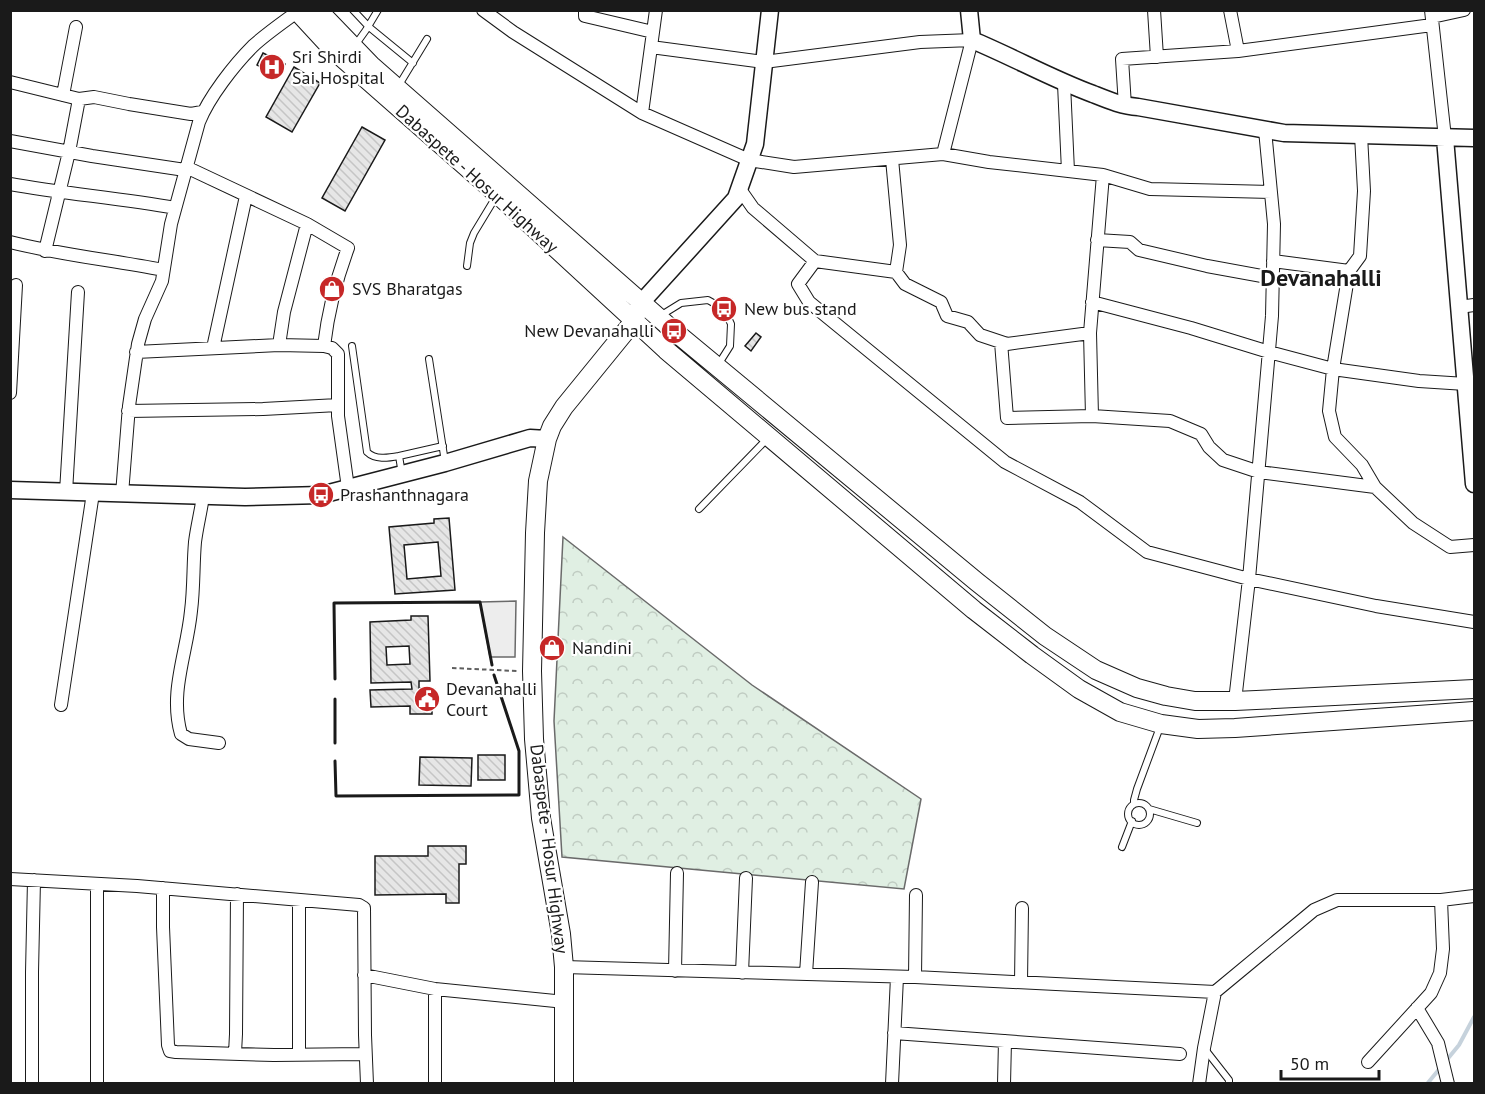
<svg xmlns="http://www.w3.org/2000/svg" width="1485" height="1094" font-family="'PT Sans',sans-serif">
<defs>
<pattern id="park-crowns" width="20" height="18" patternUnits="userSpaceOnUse" patternTransform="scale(1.5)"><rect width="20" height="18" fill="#e0efe3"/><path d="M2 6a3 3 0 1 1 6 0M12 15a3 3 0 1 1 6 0" fill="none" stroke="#c0ccc2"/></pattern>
<pattern id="building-back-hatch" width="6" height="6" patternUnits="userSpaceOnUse" patternTransform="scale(1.5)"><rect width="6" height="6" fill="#e6e6e6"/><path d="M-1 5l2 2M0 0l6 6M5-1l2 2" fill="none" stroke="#c5c5c5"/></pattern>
</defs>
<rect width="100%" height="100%" fill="#fff"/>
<path fill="url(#park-crowns)" stroke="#6a6a6a" stroke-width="1.5" d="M563,537l189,148 169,114 -17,90 -342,-32 -8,-136z"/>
<path fill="#ededed" stroke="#6a6a6a" stroke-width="1.5" d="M516,601l-1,56h-25l-10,-55z"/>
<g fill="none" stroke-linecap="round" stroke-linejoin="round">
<path stroke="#c6d2dc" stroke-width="4" d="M1427,1084l32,-39 15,-28"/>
</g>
<path fill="url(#building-back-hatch)" stroke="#1a1a1a" stroke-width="1.5" fill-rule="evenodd" d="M263,53l22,11 -7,13 -21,-12z
M294,67l26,16 -28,49 -26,-15z
M362,127l23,13 -40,71 -23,-13z
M756,333l5,4 -10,14 -6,-5z
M449,518l6,72 -60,4 -6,-67 45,-4v-4zM438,542l3,34 -34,3 -3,-34z
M411,616h17l2,65h-11v7h13v26h-22v-8l-39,1 -1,-17 42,-1 -1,-7 -40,1 -1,-61 41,-2zM409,646l1,18 -23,1 -1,-18z
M478,755h27v25h-27z
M420,757l52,1 -1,28 -52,-1z
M428,846h38v18h-7v39h-13v-9l-71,1v-39h53z"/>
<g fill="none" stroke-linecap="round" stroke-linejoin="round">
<g stroke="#1a1a1a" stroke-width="8">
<path id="lane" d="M353,10l16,17 44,36
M356,44l10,-14 12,-20
M399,85l28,-46
M467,266l3,-23 4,-10 23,-38
M660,316l21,-13 27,-3 16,9 7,15 -1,22 -12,19
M352,346l15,106c8,8 21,6 32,4l3,18
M429,359l16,103
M399,456l44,-10
M699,509l68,-70
M1128 814a11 11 0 1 1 22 0a11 11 0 1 1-22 0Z
M1134,804v-4l3,-11 23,-62
M1149,809l48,14
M1122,847l10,-26
M1204,1048l25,32v4"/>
</g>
<g stroke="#1a1a1a" stroke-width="14">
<path id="street" d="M483,10l30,22 129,81 107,47 45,7 149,-13 29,-114 -52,2 -156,20 -113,-15
M585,10v6l68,16
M1154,10l3,47
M1230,10l8,41
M1431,10l14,128
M1432,17l32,-7
M10,82l69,17 15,-2 35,7 62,10 11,-2
M1064,84l4,87
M63,95l13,-68
M1125,106l-3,-47 116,-8 194,-26
M642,113l14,-103
M1361,135l3,56 -4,65 -11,15 -16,98 -4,42 6,26 27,28 13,22 38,36 37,24 24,-2
M10,141l82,15 93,14
M943,154l46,8 114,13 -13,158 2,83
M186,167l121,57 41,24c-12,32 -20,64 -24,98
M1103,175l47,14 121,3
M10,184c55,10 111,14 165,24
M739,188l14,20 62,53 81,11 4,-27 -8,-86
M1097,240l33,2 9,8 68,16 66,12
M10,242c51,13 102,18 153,28
M45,251l24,-99 10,-53
M815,261l-17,23 11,18 196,160 75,40 67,50 102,27 127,27 98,16
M1273,261l76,10
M896,272l9,12 36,18 6,14 21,6 12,13 27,9 83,-11
M1092,302l99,26 78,24 64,17 86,12 47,3
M1459,307l15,-2
M1001,342l6,76 85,-2 78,5 31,13 8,13 14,13 36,12 116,15
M279,345l5,-33 23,-88
M213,348l33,-152
M136,352l143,-7 45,1 8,2 6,6v62l10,72
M10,393l6,-108
M128,411l135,-2 75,-4
M66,492l12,-200
M122,494l7,-88 9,-62 7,-25 17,-38 9,-57 28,-102c10,-25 35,-57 54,-76 13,-12 29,-23 44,-34
M203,496c-2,15 -6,30 -8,46 -2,23 -1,46 -4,69 -4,42 -22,81 -10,123l8,5 30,4
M1235,701l14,-122 23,-263 2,-92 -9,-94
M61,705l32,-212
M10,879l127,7 222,19 5,3 1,127 2,49
M163,888v39l5,118 2,6 6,1 98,3 91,-1
M564,967l351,10 300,15
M675,971l2,-98
M742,973l4,-95
M806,974l6,-92
M364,975l71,14 130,13
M915,977l1,-82
M1021,982l1,-74
M435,989v95
M1417,1008l21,35 10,41
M894,1033l286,21
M235,1053l1,-19 1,-140
M299,1054v-154
M1368,1062l63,-69 9,-20 3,-24 -2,-49
M32,1084v-112l2,-92
M97,1084v-200
M892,1084l5,-107
M1004,1084l1,-43
M1199,1084l5,-36 11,-56 99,-82 23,-10h104l33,-4"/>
</g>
<g stroke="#1a1a1a" stroke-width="19">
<path id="secondary" d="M969,10l3,30c41,17 80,39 121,54 15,6 29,12 45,13l146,26 190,5
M1445,138l29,346
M641,303l95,-105 19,-54 15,-134
M10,490l235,7 76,-2 124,-32 85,-25 17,1"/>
</g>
<g stroke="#1a1a1a" stroke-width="20">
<path id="primary" d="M296,10l36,39 165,145 169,156 308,260 58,45 47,34 41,23 41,12 37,5 37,-1 239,-17
M318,10l53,55 303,266 303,251 68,54 51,34 41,18 29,8 29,5h40l239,-12
M564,1084v-117l-3,-33 -20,-116 -7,-79 -2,-68 3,-138 3,-52 9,-42 5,-13 12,-19 70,-86 4,-11"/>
</g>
<path stroke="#5f5f5f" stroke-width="2" stroke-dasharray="4.5 3" stroke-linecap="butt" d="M452,668l65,3"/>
<use href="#lane" stroke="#fff" stroke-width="6"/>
<use href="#street" stroke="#fff" stroke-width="12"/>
<use href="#secondary" stroke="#fff" stroke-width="16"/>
<use href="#primary" stroke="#fff" stroke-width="18"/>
<path stroke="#1a1a1a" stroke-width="3" d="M335,679l-1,-76 146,-1 12,63
M335,699v44
M335,761l1,35 183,-1v-44l-25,-76"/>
</g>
<defs>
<g id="hospital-disc" transform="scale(1.35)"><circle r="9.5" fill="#c62828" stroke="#fff"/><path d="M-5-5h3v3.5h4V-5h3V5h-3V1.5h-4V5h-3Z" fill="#fff"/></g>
<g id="shop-disc" transform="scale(1.35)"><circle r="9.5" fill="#c62828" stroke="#fff"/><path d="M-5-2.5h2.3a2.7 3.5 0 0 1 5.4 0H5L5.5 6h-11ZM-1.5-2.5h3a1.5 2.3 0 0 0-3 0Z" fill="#fff"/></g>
<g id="bus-disc" transform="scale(1.35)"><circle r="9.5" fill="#c62828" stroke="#fff"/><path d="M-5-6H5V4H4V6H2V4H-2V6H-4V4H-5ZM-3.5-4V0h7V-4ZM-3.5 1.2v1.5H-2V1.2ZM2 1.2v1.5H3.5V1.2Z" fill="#fff"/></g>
<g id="civic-disc" transform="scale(1.35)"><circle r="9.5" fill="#c62828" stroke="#fff"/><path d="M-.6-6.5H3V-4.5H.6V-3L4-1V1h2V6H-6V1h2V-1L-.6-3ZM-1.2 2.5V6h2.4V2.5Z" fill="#fff"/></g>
</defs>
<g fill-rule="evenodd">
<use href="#hospital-disc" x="272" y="67"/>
<use href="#shop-disc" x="332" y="289"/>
<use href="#bus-disc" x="724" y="309"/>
<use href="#bus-disc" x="674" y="331"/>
<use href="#bus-disc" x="321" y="495"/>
<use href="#shop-disc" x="552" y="648"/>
<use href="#civic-disc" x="427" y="699"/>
</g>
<g text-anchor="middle" stroke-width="4.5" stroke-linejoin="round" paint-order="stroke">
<g font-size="18" fill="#1a1a1a" stroke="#fff" text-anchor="start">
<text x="292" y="63">Sri Shirdi<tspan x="292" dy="21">Sai Hospital</tspan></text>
<text x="352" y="295">SVS Bharatgas</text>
<text x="744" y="315">New bus stand</text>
<text x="654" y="337" text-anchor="end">New Devanahalli</text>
<text x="340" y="501">Prashanthnagara</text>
<text x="572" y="654">Nandini</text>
<text x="446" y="695">Devanahalli<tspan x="446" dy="21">Court</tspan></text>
</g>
<g font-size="18" fill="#1a1a1a" stroke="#fff">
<text transform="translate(477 179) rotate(42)" y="6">Dabaspete - Hosur Highway</text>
<text transform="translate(549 849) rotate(83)" y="6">Dabaspete - Hosur Highway</text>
</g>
<g font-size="24" font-weight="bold" fill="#1a1a1a" stroke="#fff">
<text x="1321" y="286">Devanahalli</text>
</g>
</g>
<rect width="1485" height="1094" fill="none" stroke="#1a1a1a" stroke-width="24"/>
<path d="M1281 1070v9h98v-9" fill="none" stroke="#1a1a1a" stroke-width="3"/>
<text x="1290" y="1070" font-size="18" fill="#1a1a1a" stroke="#ffffff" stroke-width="4.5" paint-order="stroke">50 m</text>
</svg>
